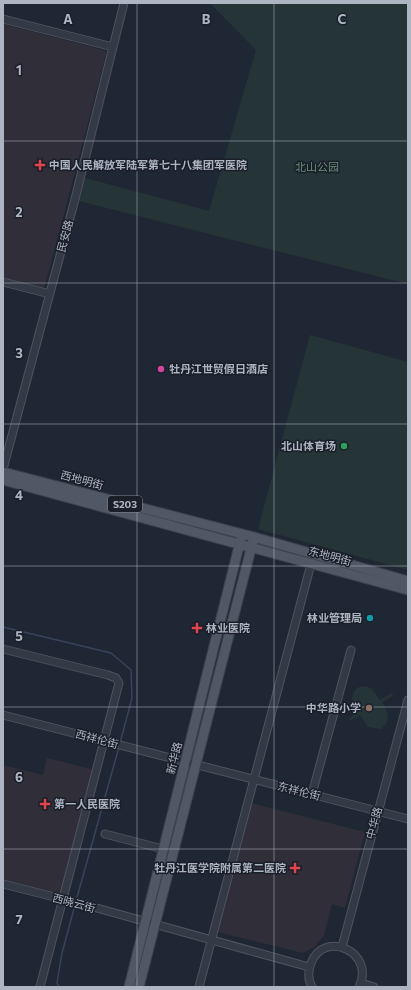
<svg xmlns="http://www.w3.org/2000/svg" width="411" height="990" font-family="Commissioner,'Noto Sans SC',sans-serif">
<rect width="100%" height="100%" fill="#202734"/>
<path fill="#302e39" d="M3,24l104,27 -63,238 -41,-11z
M47,758l48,12 -32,129 -60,-16v-118l40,10z
M251,803l114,29 -20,76 -13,-4 -8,32 -10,11 -11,6 -85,-21z"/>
<path fill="#253537" d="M210,3h198v281l-329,-83 6,-23 124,33 47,-161z
M310,335l98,27v208l-150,-41z
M366,686l6,3 8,11 12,-7 1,3 -11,6c6,11 10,18 -1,27l-13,-2 -8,-12 -10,6 -1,-3 9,-6 -6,-13c1,-9 5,-13 14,-13z"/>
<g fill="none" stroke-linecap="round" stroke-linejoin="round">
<path stroke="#36445c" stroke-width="1.5" d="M3,627l108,26 20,17 1,28 -12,45
M76,901l43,-154
M59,987l-2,-4 5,-30 13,-48"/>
<g stroke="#4e5460" stroke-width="9">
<path id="minor" d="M3,19l110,28
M3,282l47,12
M3,469l71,-266 50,-200
M3,649l105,26 8,3 3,5 -79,304
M3,715l405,104
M312,794l39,-144
M105,834l58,15
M3,884l83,21 223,62
M342,947l66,-247
M361,983l13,4
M199,987l112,-423
M312,987c-4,-7 -4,-16 -1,-24 13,-34 65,-11 48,24"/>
</g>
<g stroke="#3d424e" stroke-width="11">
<path id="major" d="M3,472l251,65 154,44
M3,480l405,110
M129,987l113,-453
M139,987l115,-450"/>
</g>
<use href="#minor" stroke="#333945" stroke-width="7"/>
<use href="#major" stroke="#515865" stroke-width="9"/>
</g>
<path fill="none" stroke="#adb4c2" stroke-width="1" stroke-opacity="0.55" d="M137,3v984M274,3v984M3,141h405M3,283h405M3,424h405M3,566h405M3,707h405M3,849h405"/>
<g fill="#e0444e" stroke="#191e29" stroke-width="1.5">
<path d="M38 159h4v4h4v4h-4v4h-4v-4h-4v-4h4z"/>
<path d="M195 622h4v4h4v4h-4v4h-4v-4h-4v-4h4z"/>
<path d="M43 798h4v4h4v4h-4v4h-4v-4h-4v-4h4z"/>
<path d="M293 862h4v4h4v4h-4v4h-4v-4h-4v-4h4z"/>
</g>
<circle fill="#d1479c" stroke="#191e29" stroke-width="1.5" cx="161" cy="369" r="4"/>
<circle fill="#2e9e5b" stroke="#191e29" stroke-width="1.5" cx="344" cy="446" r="4"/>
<circle fill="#0f9aa8" stroke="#191e29" stroke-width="1.5" cx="370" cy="618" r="4"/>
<circle fill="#8d6e63" stroke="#191e29" stroke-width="1.5" cx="369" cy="708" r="4"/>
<g text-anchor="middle" stroke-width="3" stroke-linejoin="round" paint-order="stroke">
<rect fill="#191e29" stroke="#818794" stroke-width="1" x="108" y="496" width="34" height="16" rx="3"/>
<g font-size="10" font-weight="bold" fill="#adb4c2">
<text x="125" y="508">S203</text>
</g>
<g font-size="11" font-weight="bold" fill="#adb4c2" stroke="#191e29" text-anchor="start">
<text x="49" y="169">中国人民解放军陆军第七十八集团军医院</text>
<text x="169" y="373">牡丹江世贸假日酒店</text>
<text x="336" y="450" text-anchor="end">北山体育场</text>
<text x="362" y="622" text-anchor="end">林业管理局</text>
<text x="206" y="632">林业医院</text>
<text x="361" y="712" text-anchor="end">中华路小学</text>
<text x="54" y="808">第一人民医院</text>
<text x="286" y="872" text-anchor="end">牡丹江医学院附属第二医院</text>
</g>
<g font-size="11" fill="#679073" stroke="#191e29">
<text x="317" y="171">北山公园</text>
</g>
<g font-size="11" fill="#adb4c2" stroke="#191e29">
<text transform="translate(65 236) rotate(-75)" y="4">民安路</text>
<text transform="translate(82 480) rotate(15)" y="4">西地明街</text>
<text transform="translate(330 556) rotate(15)" y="4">东地明街</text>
<text transform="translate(97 739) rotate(15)" y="4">西祥伦街</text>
<text transform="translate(174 758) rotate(-76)" y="4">新华路</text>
<text transform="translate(299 791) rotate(14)" y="4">东祥伦街</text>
<text transform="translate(374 823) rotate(-75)" y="4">中华路</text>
<text transform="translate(74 903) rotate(15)" y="4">西晓云街</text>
</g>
</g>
<g font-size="13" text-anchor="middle" font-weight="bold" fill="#adb4c2" stroke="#191e29" stroke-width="3" stroke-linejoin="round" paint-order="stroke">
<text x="68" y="24">A</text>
<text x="206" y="24">B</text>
<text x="342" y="24">C</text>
<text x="19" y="75">1</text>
<text x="19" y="217">2</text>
<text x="19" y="358">3</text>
<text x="19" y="500">4</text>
<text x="19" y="641">5</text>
<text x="19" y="782">6</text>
<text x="19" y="924">7</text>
</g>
<rect width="411" height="990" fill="none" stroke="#adb4c2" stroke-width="8"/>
</svg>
